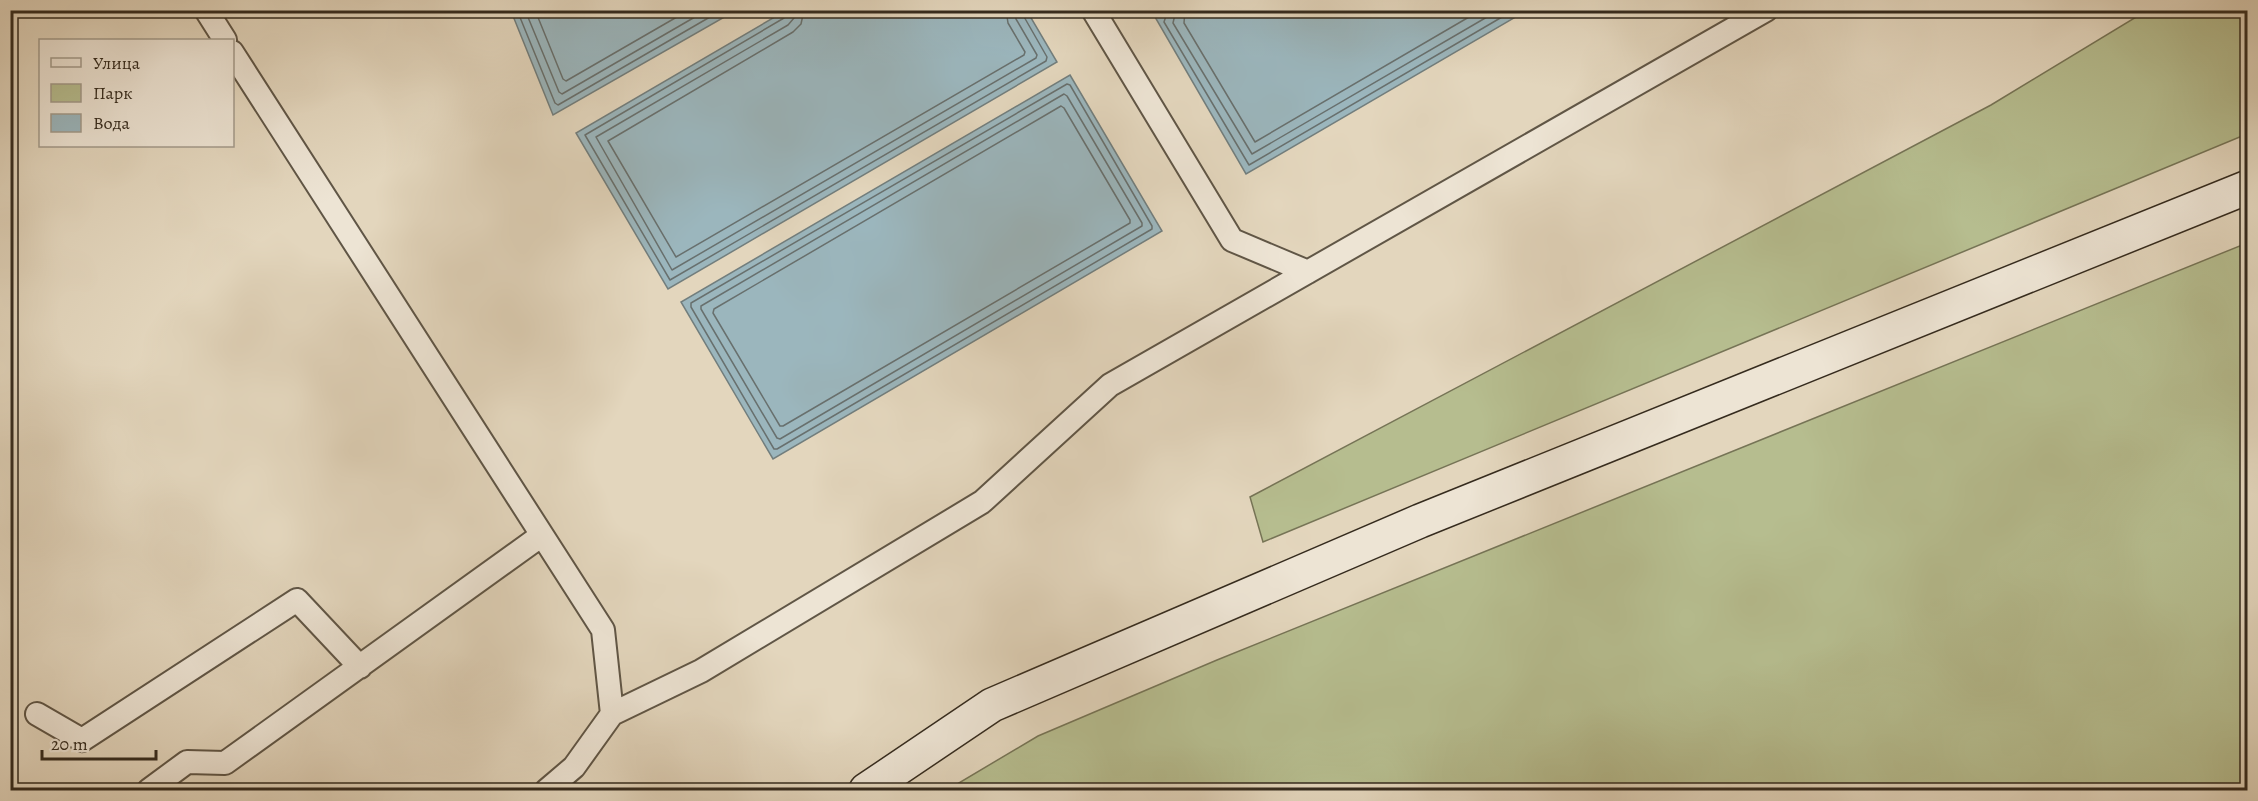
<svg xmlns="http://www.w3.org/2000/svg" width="2258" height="801" font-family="Alegreya,serif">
<rect width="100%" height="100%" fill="#e3d6bd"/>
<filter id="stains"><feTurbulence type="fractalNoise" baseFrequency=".00333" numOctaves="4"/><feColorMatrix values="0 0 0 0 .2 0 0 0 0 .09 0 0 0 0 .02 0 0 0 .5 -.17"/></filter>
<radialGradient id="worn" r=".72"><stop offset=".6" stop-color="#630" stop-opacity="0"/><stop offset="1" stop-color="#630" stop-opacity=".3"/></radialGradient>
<path fill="#b6bd8f" stroke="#767456" stroke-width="1.5" d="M2146,11h101v123l-984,408 -13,-45 741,-392z
M2247,243v547h-1300l91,-54 179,-76z"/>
<path fill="#9bb6bd" stroke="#727e7d" stroke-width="1.5" d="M511,11h224l-182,104z
M785,11h242l30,51 -389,227 -92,-156z
M1166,11v-1l360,1 -280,163 -91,-157z
M1070,75l92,156 -389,228 -92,-157z"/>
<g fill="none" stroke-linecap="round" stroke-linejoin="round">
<path stroke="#68706e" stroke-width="1.5" d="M517,10l38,93 3,2 164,-95
M525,10l34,82 3,2 145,-84
M535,10l28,69 3,2 123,-71
M787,10l-3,8 -199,117 85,145 376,-219 1,-4 -24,-42 -1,-5
M795,10l-1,8 -6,7 -192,112 76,133 364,-212 1,-3 -21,-36 -1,-9
M804,10l-3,14 -8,8 -185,109 68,116 348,-202 1,-3 -17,-29 -2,-13
M1168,10l-4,12 85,143 265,-155
M1176,10l-3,13 79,131 247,-144
M1185,10l-1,13 71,119 226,-132
M1067,84l3,1 82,141v3l-375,220h-3l-83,-142v-4z
M1064,94l3,2 75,127v3l-362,213 -3,-1 -76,-129v-3z
M1061,106l3,2 66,112v3l-347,203h-3l-67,-113 1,-4z"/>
<g stroke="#605646" stroke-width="26">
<path id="lane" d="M206,10l19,30
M1093,10l139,230 76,32
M232,52l371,578 9,84 -38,53 -27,23
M37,714l45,26 215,-140 63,67
M612,714l89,-43 281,-169 128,-117 656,-375
M149,790l38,-28 38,1 317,-228"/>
</g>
<g stroke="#352b1e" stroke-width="36">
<path id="secondary" d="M866,790l126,-85 428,-184 828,-334"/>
</g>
<use href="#lane" stroke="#ede4d4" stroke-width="22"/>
<use href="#secondary" stroke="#ede4d4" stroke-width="33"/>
</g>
<rect width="2258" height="801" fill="none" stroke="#e3d6bd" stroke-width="36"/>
<rect x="12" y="12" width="2234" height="777" fill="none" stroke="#352b1e" stroke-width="3"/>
<rect x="18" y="18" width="2222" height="765" fill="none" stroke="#352b1e" stroke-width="1.5"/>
<rect x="39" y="39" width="195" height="108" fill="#ede4d4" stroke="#a39a8b" stroke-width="1.5"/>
<rect x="51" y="58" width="30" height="9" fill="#ede4d4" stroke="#a39a8b" stroke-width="1.5"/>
<text x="93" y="69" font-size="18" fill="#352b1e">Улица</text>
<rect x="51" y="84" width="30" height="18" fill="#b6bd8f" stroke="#a39a8b" stroke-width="1.5"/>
<text x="93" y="99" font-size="18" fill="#352b1e">Парк</text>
<rect x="51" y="114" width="30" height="18" fill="#9bb6bd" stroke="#a39a8b" stroke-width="1.5"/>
<text x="93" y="129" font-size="18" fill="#352b1e">Вода</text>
<path d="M42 750v9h114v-9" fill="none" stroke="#352b1e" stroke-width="3"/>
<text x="51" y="750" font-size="18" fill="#352b1e" stroke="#ede4d4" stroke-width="4.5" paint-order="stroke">20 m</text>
<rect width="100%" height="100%" filter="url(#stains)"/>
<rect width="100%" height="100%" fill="url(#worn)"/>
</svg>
